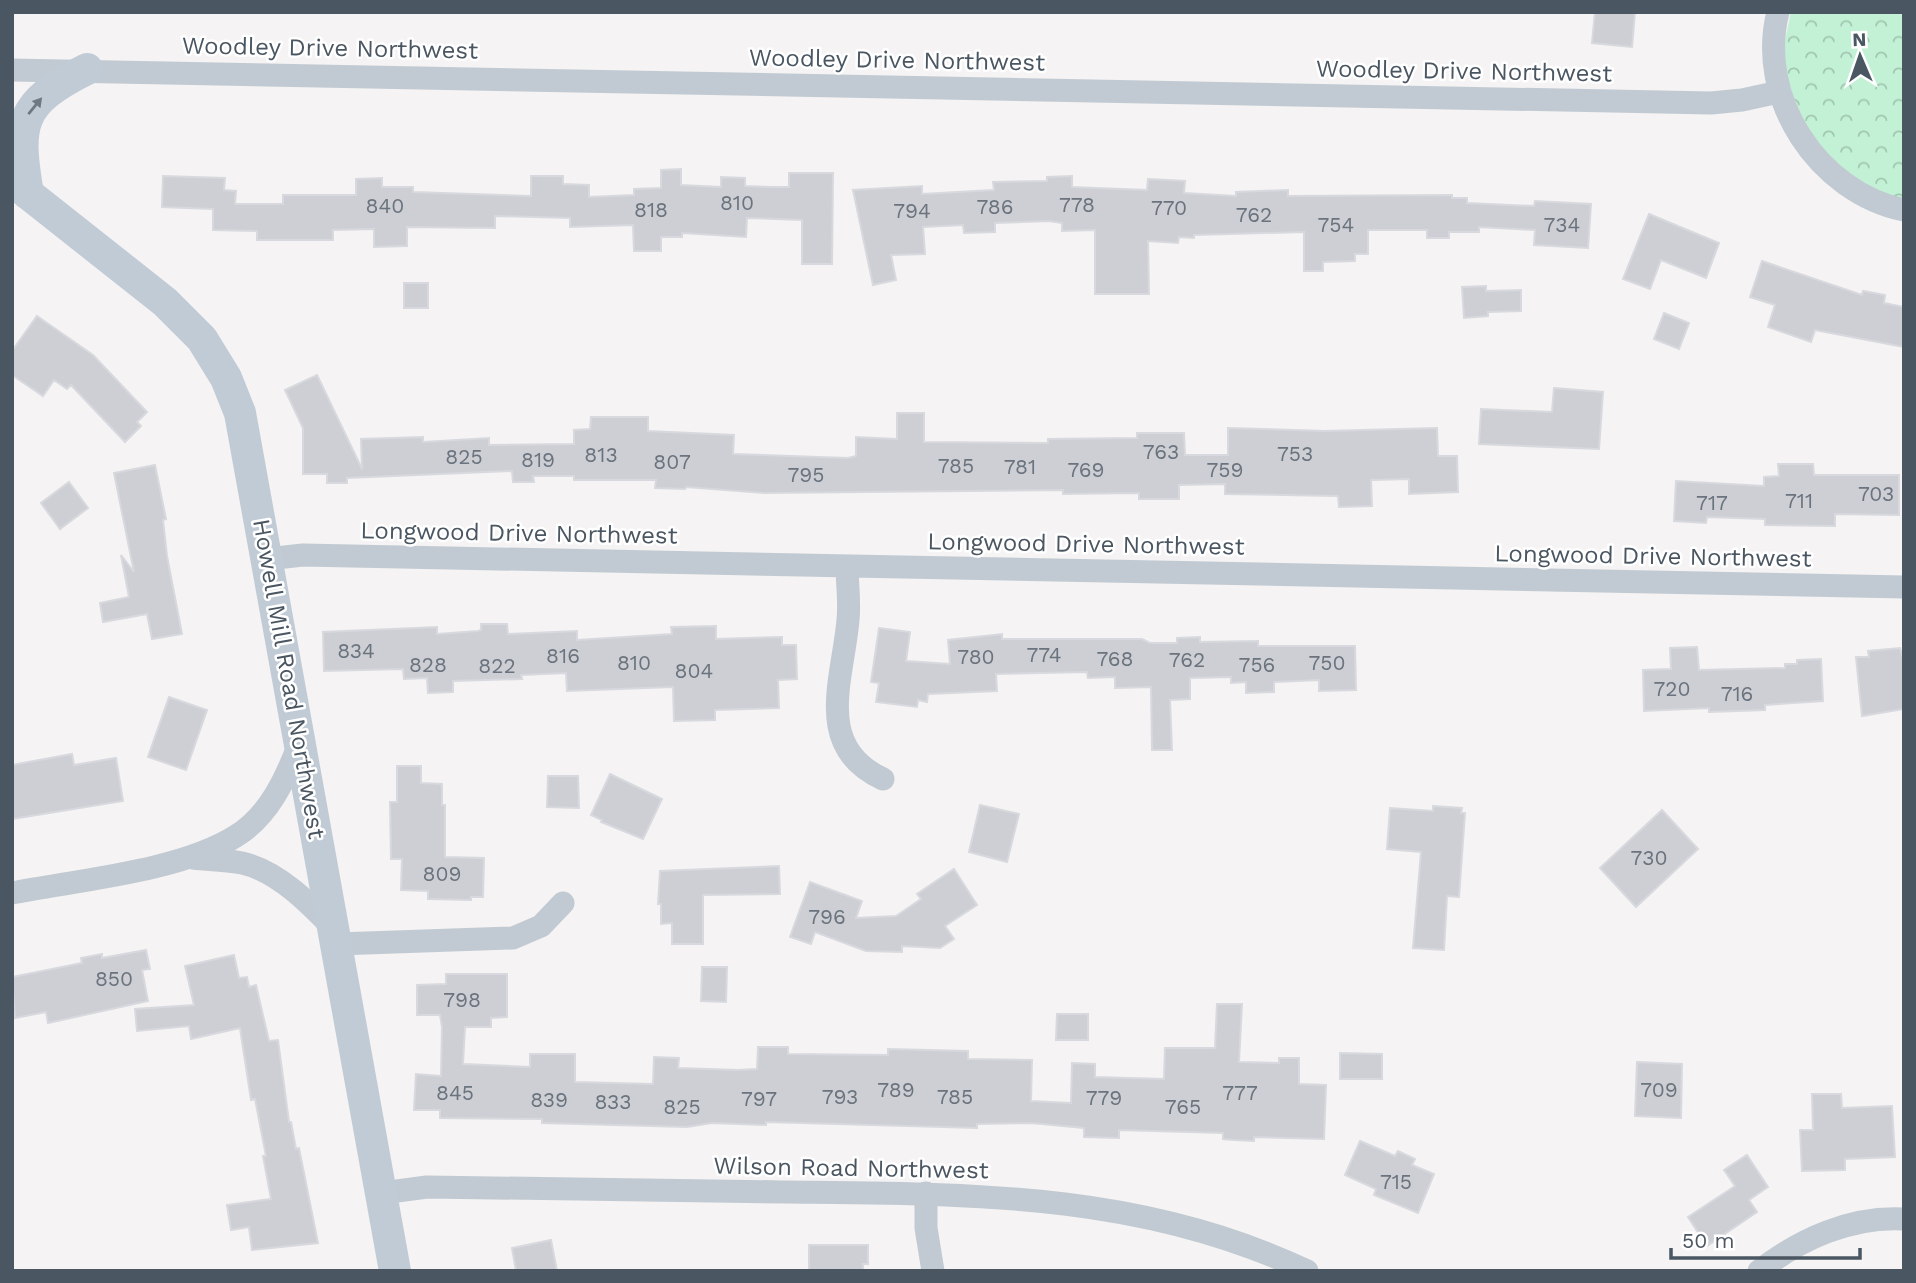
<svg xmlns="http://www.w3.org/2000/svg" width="1916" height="1283" font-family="'Work Sans',sans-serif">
<defs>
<pattern id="forest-crowns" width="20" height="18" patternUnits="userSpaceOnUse" patternTransform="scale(1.75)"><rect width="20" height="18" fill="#c3f1d5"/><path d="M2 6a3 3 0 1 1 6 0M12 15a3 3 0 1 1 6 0" fill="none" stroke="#a0c6b0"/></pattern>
</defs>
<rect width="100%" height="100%" fill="#f5f3f3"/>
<path fill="url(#forest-crowns)" d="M1791,12h113v189l-63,-7 -68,-97z"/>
<path fill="#cdcfd5" stroke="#d7d9de" stroke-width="2" d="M1595,12h40l-3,35 -40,-4z
M681,169v16l40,2v-10l24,1v8l25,1h19v-14h44l-1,91h-30v-44l-55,-2 -1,19 -64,-4v4h-21v14h-27l-1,-26 -63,2v-9l-75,-2v12l-88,-1v19l-33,1v-18l-41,1v10h-76v-9l-44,-1v-21l-51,-2 1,-31 62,2 -1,12 12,1 -1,13h48v-9h73v-16l26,-1v9h31v5l118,4v-20h32v8l26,1v12l45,-2v-6l27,-1v-18z
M1072,176v11l75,3 1,-11 37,2 -1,12 52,3v-4l52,-2v6l164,-1v3h15v5l67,3 1,-5 56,3 -3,44 -54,-3 1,-15 -56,-3v5h-30v6h-22v-8h-59v24h-13v7l-32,1v9h-19v-39l-110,3v3l-15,-1 -1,6 -30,-2 1,53h-54v-64l-33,1v-8l-13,-2 -54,2v9l-31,1 -1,-8 -40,2 2,27 -34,1 5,25 -23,5 -20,-95 69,-4v8l72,-4 -1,-8 54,-1v-4z
M1649,214l70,29 -13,35 -45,-18 -11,29 -27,-10z
M1762,261l100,34 1,-4 22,4 -1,8 20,4v40l-89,-17 -4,12 -43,-15 7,-22 -25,-8z
M404,283h24v25h-24z
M1486,286v5l35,-1v21l-33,1v4l-24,2 -2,-31z
M1664,313l25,10 -10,26 -25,-10z
M37,316l56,39 54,57 -10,10 4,4 -16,16 -54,-57 -4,4 -13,-9 -11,16 -31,-21v-24z
M317,375l45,94 -1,-30 62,-2v5l66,-4v7l85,-1v-14l16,-1 1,-12h57v14l86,4 -1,19 115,4 8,-2v-19l41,2v-26h27v29l124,1v-4l89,-1v-5h47l1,22h43v-27l97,3 112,-3 1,28h19l1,36 -49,2v-15l-38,1 1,26 -33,1 -1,-11 -113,-2v-10l-46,1v14h-40v-6l-76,1v-4l-299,3 -78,-6 -1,2 -30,-1 1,-8h-82v-4h-41l1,6h-21l-1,-11 -165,7v5h-20v-9h-24v-46l-18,-38z
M1554,388l49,4 -4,57 -120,-5 2,-35 71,3z
M1778,464h35l1,11h85v40l-64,-1v12l-70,-1v-6l-58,-2 -1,6 -32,-2 2,-40 88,5v-9l15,-1z
M155,465l11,54 -3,1 4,36 15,78 -30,5 -5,-25 -44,8 -3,-19 29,-6 -8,-42 13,17 -20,-99z
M69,482l19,26 -28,21 -19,-26z
M481,624h26l1,10 69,-3v9l95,-6 -1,-7 45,-1v13l66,-2v8h14l1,34 -19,1 1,28 -64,2v10l-41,1 -1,-34 -106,4 -1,-18 -45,2 1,4 -69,2v11l-25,1 -1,-15 -23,1 -1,-10 -79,2 -1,-39 114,-5v7l41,-3 3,-1z
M879,628l31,4 -4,29 44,3 -2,-24 54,-6v5h140l8,4h27v-5l23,-1v5l58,-1v5h97l1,44 -37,1v-11l-45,2v10l-28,1v-11l-15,1v-6l-41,1v21l-20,1 2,50h-20l-1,-63 -36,1v-11l-27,1 -1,-6 -91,2 1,17 -69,3 -1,8 -9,-2 -1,7 -41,-5 3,-19 -8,-1z
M1697,647l2,23 86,-2v-4h12v-4l24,-1 2,42 -58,4v5l-56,2v-4l-65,3 -1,-41 28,-1 -1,-21z
M1900,648l4,14v47l-42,7 -6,-59h13l-1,-6z
M169,697l38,13 -21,60 -38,-13z
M72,754l2,11 42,-7 7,43 -111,18v-54z
M397,766h24v17l21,1v21h3v52l39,1 -1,39h-12v3l-43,-1v-8l-27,-1 1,-31h-11l-1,-57h7z
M610,774l52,25 -19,40 -42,-17 1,-2 -11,-5z
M548,776h30l1,32 -32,-1z
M980,805l39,9 -12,48 -38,-10z
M1433,806l29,2 -1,5h4l-6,84 -12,-1 -3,54 -31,-2 8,-96 -34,-3 3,-41 43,3z
M1662,810l36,39 -62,58 -36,-39z
M779,866l1,28 -77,1v49h-31v-21l-11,1v-20h-3l2,-33z
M954,869l23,36 -32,21 9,13 -14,9 -38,-2v6l-36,-1 -51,-19 -4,12 -21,-7 20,-55 52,19 -6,17 40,-2 25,-17 -4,-5z
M146,950l4,19 -8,1 6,31 -100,22 -2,-11 -31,6 -3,-41 70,-14 -1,-5 21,-4v4z
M234,955l5,23 8,-1 2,10 7,-2 13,56 9,-1 11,82h2l5,27 3,-1 19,95 -66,7 -3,-23 -18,3 -4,-25 44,-6 -8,-43h3l-11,-57 -4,1 -11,-72 -49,11 -2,-13 -52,5 -2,-22 59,-4 -9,-39z
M702,967h25l-1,35 -25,-1z
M446,974h61v43l-16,1v9h-26l-2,37 67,3v-13h45v28l78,2 1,-27 25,1 -1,10 60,2 19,-1 1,-22h30v7l100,1v-6l80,2v8l64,1 -1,41 40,2 1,-40 23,1v13l69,2 1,-31h50l2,-44h25l-3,58 40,1v-5h20v26l27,1 -2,54 -70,-2v4l-20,-1 -11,-1v-6l-104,-3v8l-35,-1v-9l-53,-5 -54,1v4l-211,-6v3l-54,-2 -25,4 -145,-4v-4l-102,-1v-8h-26l2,-36 25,2 1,-49 -2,-12h-23v-30l29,-1z
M1057,1014h31v26h-32z
M1340,1053l42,1v25h-42z
M1637,1062l45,2 -1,54 -46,-2z
M1812,1094h29l1,14 50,-2 3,51 -50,2v11l-43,1 -2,-41h13z
M1360,1141l35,15 3,-5 17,8 -3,6 22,9 -16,39 -44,-18 2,-6 -31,-14z
M1747,1155l21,32 -19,13 8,12 -50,34 -19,-29 47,-31 -11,-16z
M551,1240l6,31h-41l-4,-23z
M809,1245h59v19h-5v7h-54z"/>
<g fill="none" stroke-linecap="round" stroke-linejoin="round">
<path stroke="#c1cad2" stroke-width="23" d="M1778,12c-22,86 40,180 126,198
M12,70l1699,33 31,-3 37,-8
M267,559l36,-4 1601,32
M847,566c0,17 3,36 1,54 -5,59 -35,127 35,159
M193,858c16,2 34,2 49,5 36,8 68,41 93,67
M12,893c66,-13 169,-22 224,-57 33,-20 50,-58 63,-92
M337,944l176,-6 28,-12 22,-23
M382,1193l45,-6c121,2 241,3 361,5 180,2 353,0 519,79
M926,1193v35l7,43
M1759,1271c41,-32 92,-55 145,-52"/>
<path stroke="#c1cbd6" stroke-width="32" d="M12,181l153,121 37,37 24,39 14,35 155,858
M28,194c-12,-71 -9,-91 59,-125"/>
</g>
<defs><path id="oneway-solid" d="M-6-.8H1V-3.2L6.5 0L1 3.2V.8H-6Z" transform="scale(1.75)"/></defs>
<use fill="#6e7984" href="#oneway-solid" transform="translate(35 106) rotate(-51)"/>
<g text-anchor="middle" stroke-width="5" stroke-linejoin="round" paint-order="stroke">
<g font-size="21" fill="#6b747e">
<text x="737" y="210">810</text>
<text x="1077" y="212">778</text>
<text x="385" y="213">840</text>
<text x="995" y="214">786</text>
<text x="1169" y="215">770</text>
<text x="651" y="217">818</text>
<text x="912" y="218">794</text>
<text x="1254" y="222">762</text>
<text x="1336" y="232">754</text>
<text x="1562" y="232">734</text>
<text x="1161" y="459">763</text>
<text x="1295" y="461">753</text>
<text x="601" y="462">813</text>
<text x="464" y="464">825</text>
<text x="538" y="467">819</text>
<text x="672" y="469">807</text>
<text x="956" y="473">785</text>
<text x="1020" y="474">781</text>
<text x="1086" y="477">769</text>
<text x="1225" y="477">759</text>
<text x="806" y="482">795</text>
<text x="1876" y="501">703</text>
<text x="1799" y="508">711</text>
<text x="1712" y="510">717</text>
<text x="356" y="658">834</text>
<text x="1044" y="662">774</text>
<text x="563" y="663">816</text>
<text x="976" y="664">780</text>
<text x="1115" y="666">768</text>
<text x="1187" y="667">762</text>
<text x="634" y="670">810</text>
<text x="1327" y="670">750</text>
<text x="428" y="672">828</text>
<text x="1257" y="672">756</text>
<text x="497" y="673">822</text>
<text x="694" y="678">804</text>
<text x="1672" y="696">720</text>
<text x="1737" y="701">716</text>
<text x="1649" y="865">730</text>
<text x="442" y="881">809</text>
<text x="827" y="924">796</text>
<text x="114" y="986">850</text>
<text x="462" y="1007">798</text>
<text x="896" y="1097">789</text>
<text x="1659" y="1097">709</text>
<text x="455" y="1100">845</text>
<text x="1240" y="1100">777</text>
<text x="840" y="1104">793</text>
<text x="955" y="1104">785</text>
<text x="1104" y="1105">779</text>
<text x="759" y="1106">797</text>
<text x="549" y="1107">839</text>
<text x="613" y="1109">833</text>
<text x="682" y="1114">825</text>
<text x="1183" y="1114">765</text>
<text x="1396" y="1189">715</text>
</g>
<g font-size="24" fill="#4a5661" stroke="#fff">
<text transform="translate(330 48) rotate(1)" y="8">Woodley Drive Northwest</text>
<text transform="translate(897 60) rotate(1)" y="8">Woodley Drive Northwest</text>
<text transform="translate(1464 71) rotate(1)" y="8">Woodley Drive Northwest</text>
<text transform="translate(519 533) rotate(1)" y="8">Longwood Drive Northwest</text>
<text transform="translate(1086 544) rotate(1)" y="8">Longwood Drive Northwest</text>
<text transform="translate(1653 556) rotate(1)" y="8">Longwood Drive Northwest</text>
<text transform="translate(289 679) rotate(80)" y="8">Howell Mill Road Northwest</text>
<text transform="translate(851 1168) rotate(1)" y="8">Wilson Road Northwest</text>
</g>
</g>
<rect width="1916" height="1283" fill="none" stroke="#4a5661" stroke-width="28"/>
<g transform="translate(1860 56) rotate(358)" stroke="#ffffff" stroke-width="5" paint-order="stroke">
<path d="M0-5L12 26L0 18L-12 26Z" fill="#4a5661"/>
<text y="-10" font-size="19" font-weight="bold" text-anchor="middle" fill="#4a5661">N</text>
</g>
<path d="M1671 1248v10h189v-10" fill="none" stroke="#4a5661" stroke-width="3.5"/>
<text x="1682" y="1248" font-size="21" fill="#4a5661" stroke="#ffffff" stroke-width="5" paint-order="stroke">50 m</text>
</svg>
